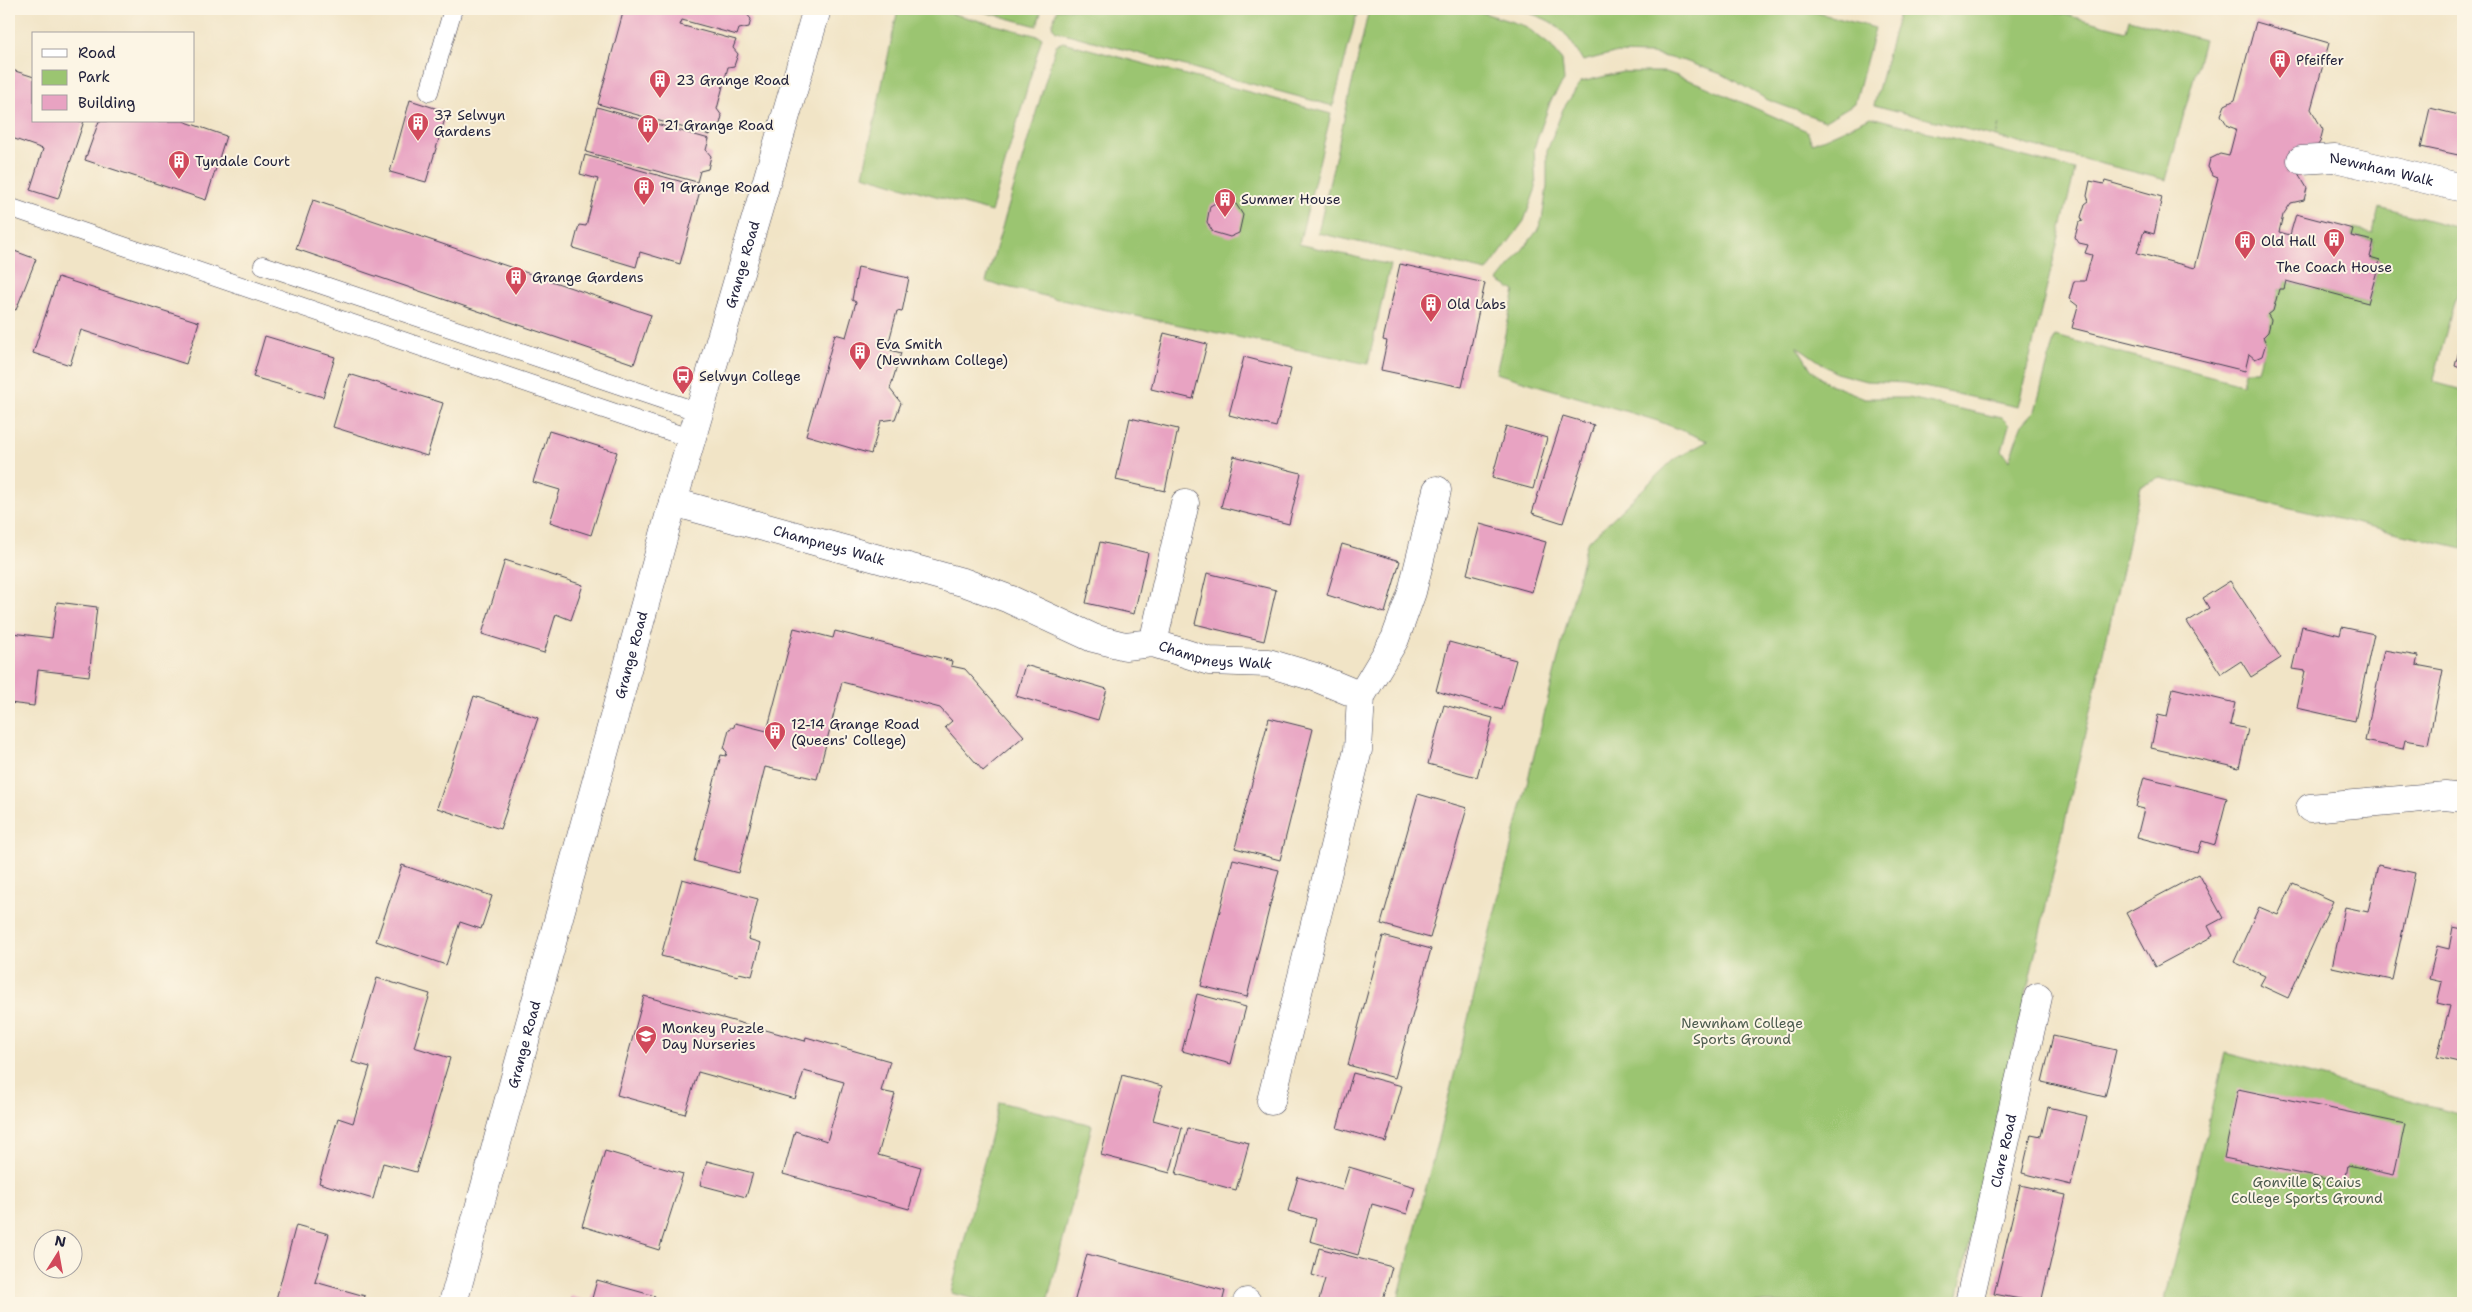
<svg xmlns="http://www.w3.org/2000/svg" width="2472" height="1312" font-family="'Shantell Sans',sans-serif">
<rect width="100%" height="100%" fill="#fcf5e5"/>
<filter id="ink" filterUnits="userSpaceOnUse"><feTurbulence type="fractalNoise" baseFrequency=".02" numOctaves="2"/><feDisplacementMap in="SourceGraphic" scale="10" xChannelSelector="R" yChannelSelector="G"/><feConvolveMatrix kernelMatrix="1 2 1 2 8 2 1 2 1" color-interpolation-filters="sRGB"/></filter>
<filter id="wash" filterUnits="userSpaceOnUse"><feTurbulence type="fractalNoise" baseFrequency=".0096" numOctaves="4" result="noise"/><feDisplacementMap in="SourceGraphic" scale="20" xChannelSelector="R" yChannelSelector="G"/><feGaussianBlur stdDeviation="1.12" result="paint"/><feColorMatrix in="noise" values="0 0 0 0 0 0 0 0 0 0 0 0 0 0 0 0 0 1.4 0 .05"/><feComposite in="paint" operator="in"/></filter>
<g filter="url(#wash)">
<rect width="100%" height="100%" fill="#f1e4c6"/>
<path fill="#9bc571" stroke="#5e7456" d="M898,9h36l108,28 -51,175 -128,-37z
M973,9h69l-5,17z
M1057,9h301l-25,97 -277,-75 -4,-5z
M1369,9h102l54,17 26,20 11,14 2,21 -13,19 -17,48 2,40 -12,33 -37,50 -169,-38z
M1516,9h287l72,19 -20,75 -30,18 -57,-21 -44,-25 -39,-14 -34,-7 -37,-1 -31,8c-21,-36 -27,-40 -67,-52z
M1900,9h144l82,22 3,-12 75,21 -38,140 -170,-43 3,-13 -3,13 -122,-32z
M1063,42l268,72 -32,130 91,21 -22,99 -285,-59 -97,-23 70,-237z
M1623,72h43l34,12 107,47 5,12c20,-7 38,-17 59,-26l204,53 -57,237 -113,-24 -39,-2 -30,-8 -39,-27 14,23 16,14 38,15h44l93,20 7,7 -7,25 7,11 12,-35 14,-15 20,-75 187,48 3,-13h13l7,-28 -2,-6c7,-6 9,-14 5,-22l5,-4 6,-22h5l2,-8 82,22 12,-43 -10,-3 4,-16 -23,-5 2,-7 20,4 6,-26 84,22v39l-30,114 30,8v158l-302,-70 -20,8 -185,817h-559l190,-760 86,-83 35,-19 -50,-20 -162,-48 19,-82 -17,-10 39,-50 5,-11 5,-33v-36l16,-42 18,-27z
M2225,1053l238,61v189h-299z
M999,1102l93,23 -45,178h-56l-40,-10z"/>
<g id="blocks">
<path fill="#e8a3c2" d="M624,9h122l-1,3 6,7 -2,8 -10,2 -2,6 -55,-15 -2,5 56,15 -3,8 5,6 -4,12 -6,1 -11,42 5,7 -2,8 -8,3 -2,8 -112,-31z
M2256,22l73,21 -18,66 12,21 -3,12 -22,31 9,15 -3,12 -13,3 -8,12 -4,17 11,3 6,-21 57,15 -2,7 23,5 -4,16 10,3 -12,43 -82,-22 -2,8h-5l-6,22 -5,4 3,5 -3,12 -5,5 3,6 -4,13 -7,3 -6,-5 -4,17 -173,-43 6,-22 -9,-7 5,-18h11l7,-26 -7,-2 3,-8 -9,-2 -4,-6 4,-15 4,-1 -2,-4 4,-13 4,-3 -2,-5 3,-15 14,3 1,-3 57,16 -8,37 -10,-3 -7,22 58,15 23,-90 -5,-2 -5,-9 2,-8 10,-5 9,2 7,-27 -8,-3 -7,-11 4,-10 10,-5z
M9,69l25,8v44h50l-26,78 -28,-9 13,-41 -34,-12z
M410,100l37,12 -21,70 -36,-10z
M597,107l112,32 -3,11 5,6 -3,13 -8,2 -3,11 -111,-30z
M2430,108l33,8v40l-42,-9z
M99,121h84l43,15 -20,64 -121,-40z
M585,155l116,32 -21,77 -40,-12 -4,15 -63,-19 6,-23 7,1 12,-47 -18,-5z
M313,200l338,115 -17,49 -338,-115z
M1221,200l15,4 7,11 -4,18 -9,4 -17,-5 -6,-10 3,-16z
M9,249l27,10 -20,51 -7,-3z
M1400,264l85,19 -23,104 -81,-17 6,-29 -4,-1z
M858,267l51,11 -7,34 -5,-1 -10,38 14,4 -11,36 11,14 -6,16 -14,2 -10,33 -65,-19 29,-101 11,3 10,-35 -4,-2z
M58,277l141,45 -13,42 -105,-34 -11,35 -37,-12z
M1164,333l43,11 -14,55 -42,-10z
M2463,335v34l-8,-3z
M265,336l70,21 -12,40 -70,-20z
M1244,357l47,12 -15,58 -47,-12z
M349,374l94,29 -16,53 -94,-29z
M1563,416l31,9 -31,98 -31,-10z
M1130,418l48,11 -13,62 -49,-11z
M1506,426l41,12 -14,51 -41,-11z
M549,431l68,21 -26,83 -41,-13 10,-32 -27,-8z
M1234,456l67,17 -12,51 -68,-17z
M1480,524l66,18 -14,50 -65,-18z
M1100,542l48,11 -14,61 -48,-11z
M1342,544l58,17 -15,52 -58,-18z
M505,560l78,25 -12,35 -15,-6 -12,39 -62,-19z
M1207,573l69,17 -12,51 -69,-17z
M2230,581l51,77 -30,19 -10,-16 -20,13 -34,-52 22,-14 -6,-10z
M57,602l40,5 -8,69 -51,-6 -4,36 -25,-3v-43l3,-27 40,5z
M2302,626l38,9 2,-8 32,7 -19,87 -58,-13 8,-37 -13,-2z
M794,628l39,10 2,-7 117,30 -1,5 14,3 59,67 -41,35 -38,-44 7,-6 -12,-13 -98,-26 -25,97 -52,-12 -27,106 -44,-12 27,-106 5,1 1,-4 -3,-3 5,-20 5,-2 1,-4 32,8z
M1449,642l67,18 -14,50 -66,-19z
M2384,650l34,6 -2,9 27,5 -15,74 -23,-4 -2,9 -38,-8z
M1025,665l82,24 -9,31 -82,-24z
M2173,688l62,15 -5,22 18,4 -9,39 -88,-20 7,-33 9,2z
M474,696l64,22 -38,111 -63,-21z
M1444,705l49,13 -16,59 -49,-13z
M1269,718l44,11 -33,131 -45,-12z
M2144,777l83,21 -12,47 -13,-4 -4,12 -61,-16 7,-28 -8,-2z
M1418,794l49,14 -37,130 -49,-14z
M1233,859l46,11 -32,127 -46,-11z
M402,865l90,31 -11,33 -21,-7 -14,43 -70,-24z
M2378,865l37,8 -23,107 -60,-13 13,-60 23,5z
M2199,874l24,44 -15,8 5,10 -58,31 -29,-54z
M682,879l76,20 -10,40 13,4 -9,33 -13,-3 -1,3 -77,-20z
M2293,883l40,18 -45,97 -28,-13 5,-9 -31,-14 25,-55 19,8z
M2453,927l10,2v134l-26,-6 13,-51 -13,-3 5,-21 -13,-3 8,-33 12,3z
M1383,936l48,13 -36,129 -47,-13z
M377,978l53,16 -16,53 36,11 -34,114 -33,-9 -10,36 -54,-16 19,-65 15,5 17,-56 -18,-5z
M1197,994l49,13 -15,57 -49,-13z
M644,996l161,45 1,-4 84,24 -9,30 14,3 -17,61 43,12 -12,42 -126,-35 12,-43 32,10 17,-59 -40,-11 -9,28 -97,-27 -13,42 -68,-19z
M2053,1036l63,14 -11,47 -63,-15z
M1353,1073l49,13 -16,56 -49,-14z
M1122,1075l40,11 -9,34 29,8 -12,45 -69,-18z
M2238,1089l167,35 -11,51 -46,-10 -3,18 -121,-25z
M2048,1107l39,9 -16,69 -49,-12 9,-39 10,2z
M1188,1128l61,15 -13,47 -60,-16z
M605,1151l78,23 -24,76 -77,-24z
M707,1161l46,12 -7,24 -46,-12z
M1349,1167l66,20 -8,27 -35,-10 -14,51 -48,-14 6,-22 -28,-8 10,-34 44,13z
M2020,1185l46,10 -25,108 -47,-9z
M296,1225l33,9 -14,48 50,14 -2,7h-88z
M1319,1248l73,19 -10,36h-64l7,-24 -13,-4z
M1087,1254l138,37 -3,12h-148z
M597,1280l58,16 -2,7h-84l2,-7 20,6z"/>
</g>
</g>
<g filter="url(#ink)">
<use href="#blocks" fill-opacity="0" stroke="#413f50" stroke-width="1"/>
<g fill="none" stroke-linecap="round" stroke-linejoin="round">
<g stroke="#413f50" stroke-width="19">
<path id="service" d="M429,92l24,-83
M9,207l683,232
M263,265l436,147"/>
</g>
<g stroke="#413f50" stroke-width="29">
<g id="minor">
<path id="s1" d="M2301,160l34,-2 128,30"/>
<path id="s2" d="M673,502l293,81 43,16 84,39 32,8 28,-3 56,18 59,2 47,14 46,19 -3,54 -87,351"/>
<path d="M1153,643l32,-140"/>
<path d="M1361,696l34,-57 17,-47 25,-102"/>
<path d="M2310,808l135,-12 18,2"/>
<path d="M1247,1303v-1"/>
<path id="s3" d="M1969,1303l69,-306"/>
</g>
</g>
<g stroke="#413f50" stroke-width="29">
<g id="tertiary">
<path id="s4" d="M453,1303l220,-801 144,-493"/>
</g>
</g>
<use href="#service" stroke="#fff" stroke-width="18"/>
<use href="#minor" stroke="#fff" stroke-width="28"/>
<use href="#tertiary" stroke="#fff" stroke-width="28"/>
</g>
</g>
<defs>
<g id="building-pin" transform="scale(1.125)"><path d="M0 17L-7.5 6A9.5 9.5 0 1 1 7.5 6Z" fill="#d1495b" stroke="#fcf5e5"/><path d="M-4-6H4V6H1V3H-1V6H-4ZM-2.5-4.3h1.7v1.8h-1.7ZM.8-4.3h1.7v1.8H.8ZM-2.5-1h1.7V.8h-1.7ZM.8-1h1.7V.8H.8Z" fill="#fff"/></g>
<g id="bus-pin" transform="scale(1.125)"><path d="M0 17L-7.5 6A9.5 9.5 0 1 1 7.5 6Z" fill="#d1495b" stroke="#fcf5e5"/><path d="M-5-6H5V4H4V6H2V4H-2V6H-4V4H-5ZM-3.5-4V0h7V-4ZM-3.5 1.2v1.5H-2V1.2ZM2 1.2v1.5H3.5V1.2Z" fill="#fff"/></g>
<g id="school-pin" transform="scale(1.125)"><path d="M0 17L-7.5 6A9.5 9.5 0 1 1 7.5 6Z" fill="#d1495b" stroke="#fcf5e5"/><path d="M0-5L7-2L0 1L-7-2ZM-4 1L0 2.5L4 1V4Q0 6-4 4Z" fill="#fff"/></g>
</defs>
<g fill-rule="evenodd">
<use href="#building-pin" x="2280" y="60"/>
<use href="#building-pin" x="660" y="80"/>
<use href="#building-pin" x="418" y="123"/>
<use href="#building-pin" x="648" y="125"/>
<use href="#building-pin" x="179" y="161"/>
<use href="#building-pin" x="644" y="187"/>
<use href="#building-pin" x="1225" y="199"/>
<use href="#building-pin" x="2334" y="239"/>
<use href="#building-pin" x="2245" y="241"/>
<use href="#building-pin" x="516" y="277"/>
<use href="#building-pin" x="1431" y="304"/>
<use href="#building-pin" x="860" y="352"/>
<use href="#bus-pin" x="683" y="376"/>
<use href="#building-pin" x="775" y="732"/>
<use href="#school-pin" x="646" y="1036"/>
</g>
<g text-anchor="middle" stroke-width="4" stroke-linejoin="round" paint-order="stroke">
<g font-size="14" fill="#22223b" stroke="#fcf5e5" text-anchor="start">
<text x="2296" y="65">Pfeiffer</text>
<text x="676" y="85">23 Grange Road</text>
<text x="434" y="120">37 Selwyn<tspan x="434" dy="16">Gardens</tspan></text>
<text x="664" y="130">21 Grange Road</text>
<text x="195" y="166">Tyndale Court</text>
<text x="660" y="192">19 Grange Road</text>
<text x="1241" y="204">Summer House</text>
<text x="2261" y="246">Old Hall</text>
<text x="2334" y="272" text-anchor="middle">The Coach House</text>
<text x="532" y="282">Grange Gardens</text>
<text x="1447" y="309">Old Labs</text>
<text x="876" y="349">Eva Smith<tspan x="876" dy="16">(Newnham College)</tspan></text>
<text x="699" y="381">Selwyn College</text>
<text x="791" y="729">12-14 Grange Road<tspan x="791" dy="16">(Queens' College)</tspan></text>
<text x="662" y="1033">Monkey Puzzle<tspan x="662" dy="16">Day Nurseries</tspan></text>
</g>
<g font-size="14" fill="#22223b" stroke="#fcf5e5">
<text dy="5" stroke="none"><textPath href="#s1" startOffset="82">Newnham Walk</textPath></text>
<text dy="5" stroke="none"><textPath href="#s4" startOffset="1078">Grange Road</textPath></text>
<text dy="5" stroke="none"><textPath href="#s2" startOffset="162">Champneys Walk</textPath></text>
<text dy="5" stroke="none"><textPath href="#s4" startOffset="672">Grange Road</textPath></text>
<text dy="5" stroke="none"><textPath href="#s2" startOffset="568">Champneys Walk</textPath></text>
<text dy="5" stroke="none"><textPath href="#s4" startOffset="268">Grange Road</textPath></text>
<text dy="5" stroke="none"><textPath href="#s3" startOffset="156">Clare Road</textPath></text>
</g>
<g font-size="14" fill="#4c5b4e" stroke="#fcf5e5">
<text x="1742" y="1028">Newnham College<tspan x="1742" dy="16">Sports Ground</tspan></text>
<text x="2307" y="1187">Gonville &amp; Caius<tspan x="2307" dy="16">College Sports Ground</tspan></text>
</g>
</g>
<rect width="2472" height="1312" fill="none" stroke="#fcf5e5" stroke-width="30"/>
<rect x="32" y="32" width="162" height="90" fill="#fcf5e5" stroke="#a5a1a1"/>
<rect x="42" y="49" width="25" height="8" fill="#ffffff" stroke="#a5a1a1"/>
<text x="78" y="58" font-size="15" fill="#22223b">Road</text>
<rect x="42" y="70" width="25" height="15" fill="#9bc571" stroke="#a5a1a1"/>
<text x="78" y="82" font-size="15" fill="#22223b">Park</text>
<rect x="42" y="95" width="25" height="15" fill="#e8a3c2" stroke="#a5a1a1"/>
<text x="78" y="108" font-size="15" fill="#22223b">Building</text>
<g transform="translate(58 1254) rotate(11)"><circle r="24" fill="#fcf5e5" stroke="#a5a1a1"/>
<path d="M0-4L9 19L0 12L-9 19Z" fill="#d1495b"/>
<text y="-8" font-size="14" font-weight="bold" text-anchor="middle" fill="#22223b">N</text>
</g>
</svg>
